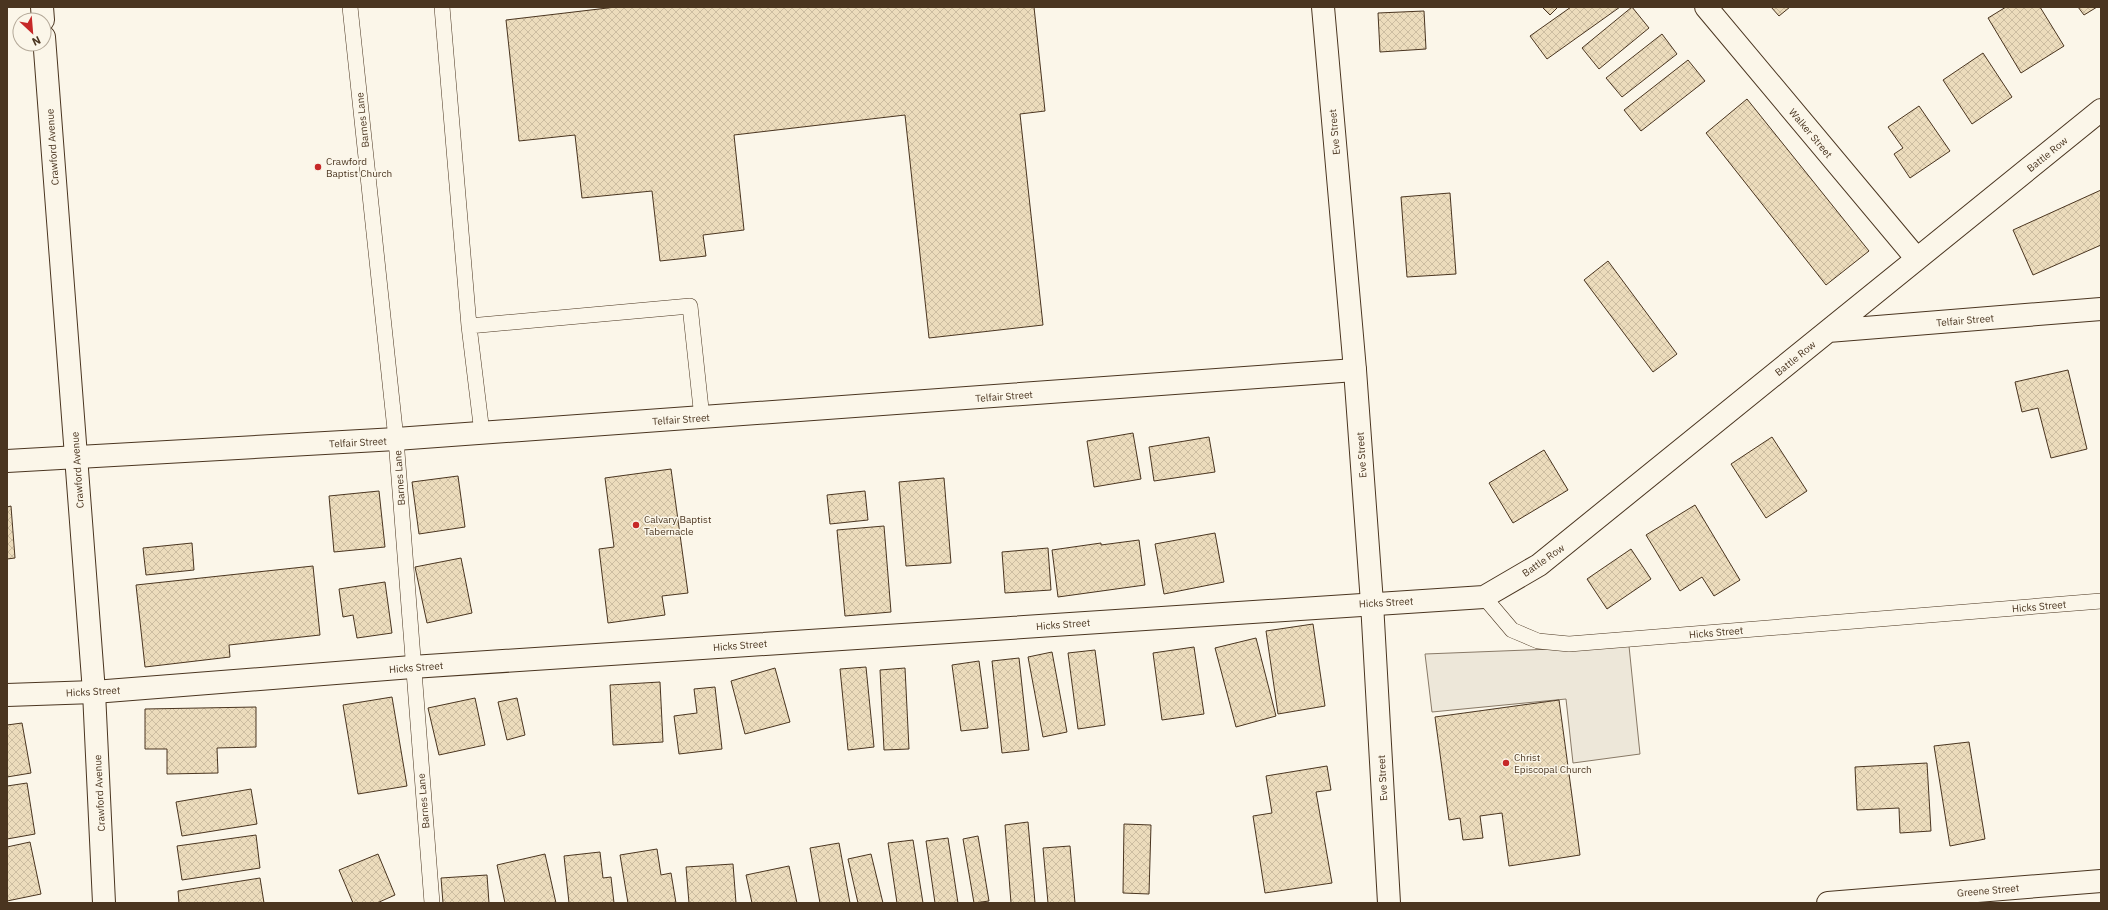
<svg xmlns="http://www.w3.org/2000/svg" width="2108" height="910" font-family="'IBM Plex Sans',sans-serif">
<defs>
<pattern id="building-cross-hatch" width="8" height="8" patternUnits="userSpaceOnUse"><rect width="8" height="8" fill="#ecdcbc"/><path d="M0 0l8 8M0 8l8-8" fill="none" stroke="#ccbda1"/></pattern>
</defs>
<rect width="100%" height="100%" fill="#fbf6e9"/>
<path fill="#ede7d9" stroke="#887966" d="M1629,646l11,108 -67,9 -7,-64 -134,13 -7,-58z"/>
<path fill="url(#building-cross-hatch)" stroke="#4a3520" d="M616,7h418l11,104 -25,3 23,211 -114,13 -24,-223 -171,20 10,95 -41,5 3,21 -46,5 -8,-70 -70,7 -7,-63 -56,6 -13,-121z
M1542,7h16l-8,8z
M1571,7h49l-73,52 -17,-23z
M1632,7l17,21 -50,41 -17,-21z
M1771,7h19l-11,9z
M2006,7h34l24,39 -43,27 -33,-55z
M2078,7h19l-13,8z
M1424,11l2,38 -46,3 -2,-39z
M1662,34l15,20 -55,43 -16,-19z
M1983,53l29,44 -40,27 -29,-44z
M1688,60l17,21 -64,50 -17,-21z
M1747,99l122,152 -43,34 -120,-152z
M1919,106l31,45 -40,27 -16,-24 9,-6 -15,-21z
M2101,190v55l-68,30 -20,-45z
M1450,193l6,81 -49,3 -6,-80z
M1608,261l69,93 -24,18 -69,-92z
M2068,370l19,79 -36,9 -13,-50 -16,4 -7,-30z
M1133,433l8,46 -47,8 -7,-46z
M1209,437l6,35 -61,9 -5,-34z
M1772,437l35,54 -41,27 -35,-54z
M1544,450l24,40 -55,33 -24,-40z
M671,469l17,124 -26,3 3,19 -57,8 -9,-74 15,-2 -9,-69z
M458,476l7,51 -46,7 -7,-52z
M944,478l7,85 -45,3 -7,-84z
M379,491l6,56 -51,5 -5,-56z
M865,491l3,29 -38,4 -3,-29z
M1695,505l45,75 -26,16 -12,-19 -22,14 -34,-56z
M11,506l4,52 -8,1v-52z
M884,526l7,86 -46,4 -8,-86z
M1215,533l9,49 -60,12 -9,-50z
M1139,540l6,45 -87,12 -6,-47 49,-7v2z
M192,543l2,27 -48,5 -3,-27z
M1048,548l3,42 -46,3 -3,-41z
M1631,549l20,30 -44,30 -20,-30z
M461,558l11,55 -45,10 -12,-56z
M313,566l7,69 -91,10 1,12 -85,10 -9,-82z
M385,582l7,51 -35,5 -4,-23 -10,2 -4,-28z
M1313,624l12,82 -47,8 -12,-83z
M1256,638l20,78 -40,11 -21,-79z
M1194,647l10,67 -42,6 -9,-67z
M1095,650l10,75 -27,4 -10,-76z
M1052,652l15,80 -24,5 -15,-80z
M1019,658l10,92 -27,3 -10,-92z
M979,661l9,67 -27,3 -9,-66z
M866,667l8,80 -26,3 -8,-81z
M775,668l15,54 -45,12 -14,-53z
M905,668l4,81 -25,1 -4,-80z
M660,682l3,60 -50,3 -3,-60z
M715,687l7,62 -43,5 -5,-38 23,-3 -3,-24z
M392,697l15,89 -49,8 -15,-89z
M475,698l10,47 -46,10 -11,-47z
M517,698l8,37 -18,5 -9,-38z
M1559,700l21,155 -71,11 -7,-53 -22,3 3,22 -20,2 -3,-22 -11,2 -14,-103z
M256,707v40l-39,1 1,25 -51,1v-25h-22v-40z
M22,723l9,50 -24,4v-52z
M1969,742l16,97 -35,7 -16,-100z
M1927,763l4,68 -31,2 -1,-25 -42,2 -2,-43z
M1327,766l4,24 -15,2 16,91 -67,10 -12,-77 19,-3 -6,-37z
M27,783l8,51 -28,5v-53z
M251,789l6,35 -75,12 -6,-34z
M1028,822l7,81h-24l-6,-78z
M1124,824l27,1 -2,69 -26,-1z
M256,835l4,33 -78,12 -5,-34z
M978,836l11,65 -15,2 -11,-64z
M948,838l10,65h-23l-9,-62z
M913,840l10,63h-26l-9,-60z
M30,842l11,52 -34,7v-54z
M839,843l11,60h-30l-10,-55z
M1070,846l5,57h-27l-5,-55z
M657,849l4,26 10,-2 5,30h-48l-8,-48z
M600,852l3,26 8,-1 3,26h-45l-5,-47z
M378,854l17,41 -18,8h-24l-14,-33z
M545,854l11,49h-51l-8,-38z
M871,854l12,49h-25l-10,-44z
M733,864l3,39h-47l-3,-36z
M789,866l8,37h-45l-6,-28z
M487,875l2,28h-46l-2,-25z
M260,878l4,25h-85l-1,-12z"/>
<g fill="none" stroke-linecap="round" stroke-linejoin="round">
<g stroke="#4a3520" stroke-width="16">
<path id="lane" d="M350,7l46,432 36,464
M442,7l27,319 221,-20 12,112
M469,326l13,107
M1484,597l28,33 26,11 31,3 532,-43"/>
</g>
<g stroke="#4a3520" stroke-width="24">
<path id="street" d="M1706,7l211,252
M1828,331l273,-22
M7,461l389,-22 959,-69
M7,695l87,-3 318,-25 1072,-70 55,-32 562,-455"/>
</g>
<g stroke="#4a3520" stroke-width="24">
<path id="secondary" d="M42,7l1,13
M1323,7l32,363 17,233 17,300
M44,37l50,655 10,211
M1828,903l273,-22"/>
</g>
<use href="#lane" stroke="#fbf6e9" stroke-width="15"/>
<use href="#street" stroke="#fbf6e9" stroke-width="22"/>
<use href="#secondary" stroke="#fbf6e9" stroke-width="22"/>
</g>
<g fill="#c62828" stroke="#fbf6e9" stroke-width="1.5">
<circle cx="318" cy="167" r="4"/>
<circle cx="636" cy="525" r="4"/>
<circle cx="1506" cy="763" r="4"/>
</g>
<g text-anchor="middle" stroke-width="3" stroke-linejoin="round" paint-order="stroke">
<g font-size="10" fill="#4a3520" stroke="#fbf6e9">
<text transform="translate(362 120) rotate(-96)" y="4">Barnes Lane</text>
<text transform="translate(1334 132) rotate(-95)" y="4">Eve Street</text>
<text transform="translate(1811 133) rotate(50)" y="4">Walker Street</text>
<text transform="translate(52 147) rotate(-94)" y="4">Crawford Avenue</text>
<text transform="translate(2047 154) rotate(-39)" y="4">Battle Row</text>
<text transform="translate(1965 320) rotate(-5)" y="4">Telfair Street</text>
<text transform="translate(1795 358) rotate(-39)" y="4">Battle Row</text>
<text transform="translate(1004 396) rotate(-4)" y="4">Telfair Street</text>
<text transform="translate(681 419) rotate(-4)" y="4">Telfair Street</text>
<text transform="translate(358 442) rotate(-3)" y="4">Telfair Street</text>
<text transform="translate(1361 455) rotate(-94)" y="4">Eve Street</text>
<text transform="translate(77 470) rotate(-94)" y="4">Crawford Avenue</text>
<text transform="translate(399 478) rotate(-94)" y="4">Barnes Lane</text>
<text transform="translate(1543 560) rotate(-35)" y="4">Battle Row</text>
<text transform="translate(1386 602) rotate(-3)" y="4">Hicks Street</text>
<text transform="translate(2039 606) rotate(-5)" y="4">Hicks Street</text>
<text transform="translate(1063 624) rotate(-4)" y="4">Hicks Street</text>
<text transform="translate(1716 632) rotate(-5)" y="4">Hicks Street</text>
<text transform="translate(740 645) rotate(-4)" y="4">Hicks Street</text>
<text transform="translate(416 667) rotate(-4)" y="4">Hicks Street</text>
<text transform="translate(93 691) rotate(-3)" y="4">Hicks Street</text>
<text transform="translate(1382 778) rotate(-93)" y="4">Eve Street</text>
<text transform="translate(99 793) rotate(-93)" y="4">Crawford Avenue</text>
<text transform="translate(423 801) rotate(-95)" y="4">Barnes Lane</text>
<text transform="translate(1988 890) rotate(-5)" y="4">Greene Street</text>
</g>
<g font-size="10" fill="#4a3520" stroke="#fbf6e9" text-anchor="start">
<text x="326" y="165">Crawford<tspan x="326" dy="12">Baptist Church</tspan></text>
<text x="644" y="523">Calvary Baptist<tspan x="644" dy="12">Tabernacle</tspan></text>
<text x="1514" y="761">Christ<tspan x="1514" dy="12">Episcopal Church</tspan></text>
</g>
</g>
<rect width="2108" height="910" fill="none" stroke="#4a3520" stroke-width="16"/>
<g transform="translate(32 32) rotate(154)"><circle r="19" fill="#fbf6e9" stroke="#b4a999"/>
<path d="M0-3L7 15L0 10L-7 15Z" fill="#c62828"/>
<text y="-6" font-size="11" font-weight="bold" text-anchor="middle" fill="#4a3520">N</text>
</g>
</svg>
